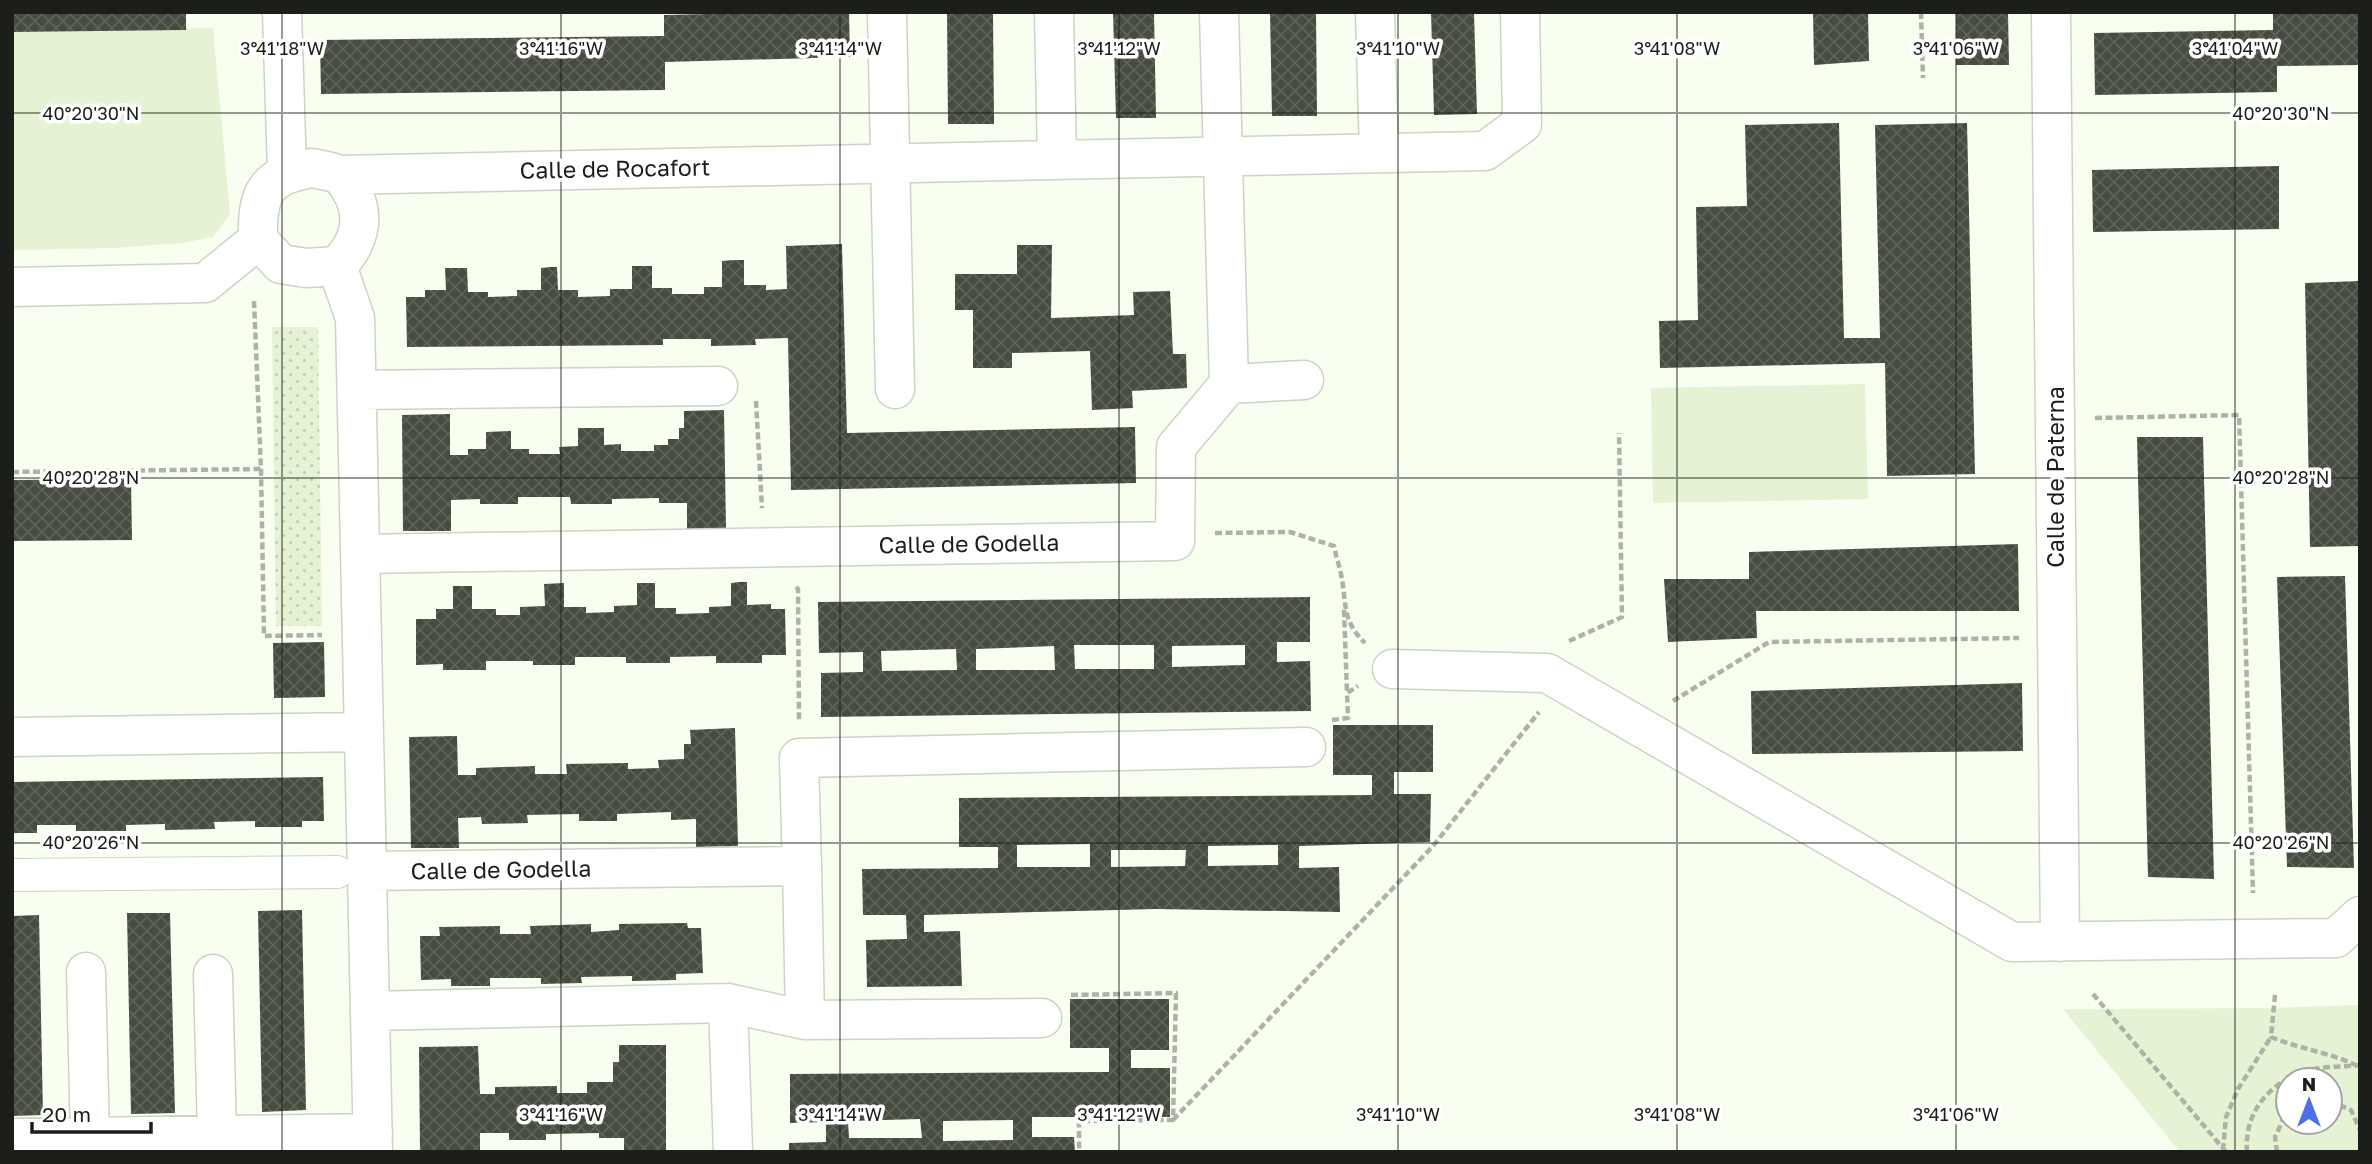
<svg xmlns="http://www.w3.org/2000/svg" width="2372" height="1164" font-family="'Golos Text',sans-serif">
<defs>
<pattern id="garden-dots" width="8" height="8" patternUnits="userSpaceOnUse" patternTransform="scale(1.75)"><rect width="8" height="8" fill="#e5f2d3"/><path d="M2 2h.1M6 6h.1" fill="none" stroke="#c4cfb5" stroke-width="1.8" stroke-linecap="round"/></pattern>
<pattern id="building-cross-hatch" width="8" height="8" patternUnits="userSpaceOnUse" patternTransform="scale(1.75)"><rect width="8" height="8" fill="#474c41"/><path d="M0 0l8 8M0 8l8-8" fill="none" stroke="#5e6259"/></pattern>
</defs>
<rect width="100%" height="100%" fill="#f8fef0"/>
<path fill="#e5f2d3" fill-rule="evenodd" d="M213,28l17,186 -17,23 -31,6 -68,5 -102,2v-218z
M1865,384l3,115 -215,4 -2,-115z
M2360,1005v147h-180l-117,-143 211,-1zM2288,1080h42v42h-42z"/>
<path fill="url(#garden-dots)" d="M272,327h46l4,299h-46z"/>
<path fill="url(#building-cross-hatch)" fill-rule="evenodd" d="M12,12h174v18l-174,2z
M791,12h58l1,45 -185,5v28l-344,4 -1,-54 344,-4v-21z
M947,12h46l1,112h-46z
M1113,12h41l2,106h-40z
M1270,12h46l1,104h-45z
M1431,12h43l3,102 -43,1z
M1813,12h55l1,49 -55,4z
M1956,12h52l1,53h-53z
M2273,12h87v53l-83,1v26l-182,3 -1,-62 179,-3z
M1839,123l5,215h36l-5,-213 92,-2 8,351 -88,2 -2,-113 -225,5 -1,-47 39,-1 -2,-113 51,-1 -2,-81z
M2279,166v63l-186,3 -1,-62z
M842,244l5,189 288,-6 1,56 -345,7 -3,-152 -33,1 1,6 -45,1v-7h-48v6l-256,2 -1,-50h19v-7h21l-1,-22h22l1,24h20v5l29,-1v-6h24v-22l9,-1h7l1,23h20v7l32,-1v-7h22v-23h20v22h20v6h32v-7h18v-26l12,-1h10v25h22v5l21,-1 -1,-43z
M1017,245h35l-1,73 83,-3 -1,-23 37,-1 3,63h13l1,34 -55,3 1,17 -41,2 -2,-59 -78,2v15h-39v-58h-18v-36h62z
M2360,281v265l-50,1 -5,-264z
M724,410l2,118 -39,1v-26h-28v-5l-47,1v5h-41l-1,-7h-52v7h-38v-5l-29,1v31h-48l-1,-116 48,-1v41h18v-6h18v-17l25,-1v18h18v5h31l-1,-7 19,-1v-18h26v17l17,-1v7h33v-6h14v-6h11v-11h5v-17z
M2137,437h66l11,442 -66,-2z
M131,479l1,61 -120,1v-61z
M2018,544l1,67h-263l1,27 -89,4 -4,-63h85v-27z
M2345,576l9,292 -67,-1 -10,-290z
M739,582h8v23l24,-1v5h14l1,46h-24v8h-46v-7l-46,1v6h-44v-6h-51v8h-42v-4h-47v9h-43v-6l-27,1v-46h20v-10h17v-23h19v23h24v6h24v-8l25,-1 -1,-22 20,-1v24h22v6l28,-1v-6l23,-1v-22h18v25h21v6l33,-1v-6l22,-1v-23z
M1310,597v45h-33v20l33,-1 1,50 -490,6v-44l42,-1v-20l-44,1 -1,-51zM1074,645h80v24h-79zM1245,645v20l-73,2v-21zM1054,646l1,24h-79v-21zM956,649l1,21 -75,1 -1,-20z
M324,642l1,55 -51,1 -1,-55z
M2022,683l1,68 -271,3 -1,-63z
M1333,725h100v47h-39v22h37l-1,48 -131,4v22l40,-1 1,45 -184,-3 -232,6v17l36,-1 2,55 -95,1 -1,-47 41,-1 -1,-24h-43l-1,-46 136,-1v-21h-39v-49l413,-3v-20h-39zM1090,844v23h-73v-22zM1278,845v20l-70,1v-20zM1111,850h75l-1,16 -74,1z
M735,728l3,118 -42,1v-28l-25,1v-8l-54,2v7h-38v-7l-52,1 1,8 -46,1 -1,-7 -23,1 1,30h-48l-2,-111 48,-1 1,39h18v-7l59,-2v8h32l-1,-10 62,-1v6l31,-1 -1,-8 26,-1v-15h7l-1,-14z
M323,777l1,44h-22v6h-47v-6l-41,1 1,7 -50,1v-6l-39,1v6h-50v-6h-39v8h-25v-51z
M302,910l4,200 -44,2 -4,-201z
M127,913h43l5,200 -44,1z
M39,915l4,200 -31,1v-200z
M687,923l1,5h13l2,45 -27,1v6l-44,1v-5l-51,1 1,6 -41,1v-6h-51v8h-39v-7l-30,1 -1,-44h20l-1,-9 61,-1v8h31l-1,-8 61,-2v8l28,-2v-6z
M1070,999h99v51h-38v18h39v49h-138v20h42l1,15h-286v-9l37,-1v-20l-36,1v-49l319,-2v-24h-39zM920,1119l2,19h-73l-1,-17zM1013,1120v20l-70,1v-20z
M619,1045h47v107h-42v-14h-25v-5l-53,1v6h-37v-7h-29v19h-60l-1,-105 59,-1 2,48h15v-7l62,-1v7h30v-11h26v-20h6z"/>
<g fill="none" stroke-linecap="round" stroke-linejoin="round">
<g stroke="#cdd3c5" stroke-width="34">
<path id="pedestrian" d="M12,875l325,-3"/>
</g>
<g stroke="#cdd3c5" stroke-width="41">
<path id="minor" d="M282,12l5,160
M887,12l8,377
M1054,12l3,148
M1375,12l4,141
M2051,12l9,930
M312,168c8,2 20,3 27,7 5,3 10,12 13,17 15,27 5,54 -15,74l-31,2 -25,-4 -23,-24c-1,-47 6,-64 54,-72z
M339,175l1146,-24 37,-27 -2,-112
M337,266l18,52 18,834
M12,287l193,-4 53,-43
M1229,384l75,-4
M357,390l361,-4
M360,554l815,-13 1,-94 53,-63 -10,-372
M1392,669l155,4 465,269 324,-4 24,-22
M12,737l352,-5
M802,866l3,154 237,-2
M367,871l435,-5 -3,-108 507,-11
M86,972l4,165
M213,974l4,161
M728,1003l5,149
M370,1011l358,-8 77,17
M12,1138l361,-5"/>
</g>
<path stroke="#adb2a7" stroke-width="4.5" stroke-dasharray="7 3.5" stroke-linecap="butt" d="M1921,12l2,66
M254,301l7,168 3,167 58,-1
M756,401l6,107
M2095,418l144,-3 14,478
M12,472l249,-3
M1215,533l75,-1 44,14c2,10 5,19 7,28 6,29 0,46 24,69
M796,587l2,2 1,132
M1344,610l3,83
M1569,641l53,-24 -3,-184
M1673,701l96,-59 250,-4
M1332,720l16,-2 -1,-25 11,-7
M2093,994l133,158
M1071,995l105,-2 -3,127 -94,1v31
M2275,995l-4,42c29,12 61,16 89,30
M2330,1101l21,9 9,20
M1173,1120l260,-274 106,-134
M2223,1150l3,-33 12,-28 33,-52
M2277,1152l-2,-15 13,-28"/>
<use href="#pedestrian" stroke="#fff" stroke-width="32"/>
<use href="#minor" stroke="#fff" stroke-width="38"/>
<path stroke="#adb2a7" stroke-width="4.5" stroke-dasharray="7 3.5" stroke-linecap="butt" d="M2247,1152c-3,-40 22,-69 59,-81 16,-5 37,-4 54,-6"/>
</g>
<path fill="none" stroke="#1b1e19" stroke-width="2" stroke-opacity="0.45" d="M282,12v1140M561,12v1140M840,12v1140M1119,12v1140M1398,12v1140M1677,12v1140M1956,12v1140M2235,12v1140M12,113h2348M12,478h2348M12,843h2348"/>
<g text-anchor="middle" stroke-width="7" stroke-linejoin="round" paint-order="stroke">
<g font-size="23" fill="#1b1e19" stroke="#fff">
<text transform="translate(615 169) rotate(-1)" y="8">Calle de Rocafort</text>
<text transform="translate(2056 477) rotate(-90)" y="8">Calle de Paterna</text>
<text transform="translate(969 544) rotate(-1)" y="8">Calle de Godella</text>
<text transform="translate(501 870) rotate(-1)" y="8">Calle de Godella</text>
</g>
</g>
<g font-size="18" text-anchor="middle" fill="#1b1e19" stroke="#fff" stroke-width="7" stroke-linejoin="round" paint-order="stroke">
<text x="282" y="55">3°41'18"W</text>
<text x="561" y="55">3°41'16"W</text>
<text x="840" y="55">3°41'14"W</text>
<text x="1119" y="55">3°41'12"W</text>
<text x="1398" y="55">3°41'10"W</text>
<text x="1677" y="55">3°41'08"W</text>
<text x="1956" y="55">3°41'06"W</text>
<text x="2235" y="55">3°41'04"W</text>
<text x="91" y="120">40°20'30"N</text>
<text x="2281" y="120">40°20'30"N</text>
<text x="91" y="484">40°20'28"N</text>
<text x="2281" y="484">40°20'28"N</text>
<text x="91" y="849">40°20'26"N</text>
<text x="2281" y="849">40°20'26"N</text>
<text x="561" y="1121">3°41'16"W</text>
<text x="840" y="1121">3°41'14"W</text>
<text x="1119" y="1121">3°41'12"W</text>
<text x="1398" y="1121">3°41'10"W</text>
<text x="1677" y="1121">3°41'08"W</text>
<text x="1956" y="1121">3°41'06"W</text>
</g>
<rect width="2372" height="1164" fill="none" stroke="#1b1e19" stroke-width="28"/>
<g transform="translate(2309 1101)"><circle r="33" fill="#ffffff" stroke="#a4a5a3" stroke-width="2"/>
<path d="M0-5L12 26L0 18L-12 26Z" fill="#516fe4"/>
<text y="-10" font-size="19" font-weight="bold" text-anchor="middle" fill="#1b1e19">N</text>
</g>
<path d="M32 1122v10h119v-10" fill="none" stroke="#1b1e19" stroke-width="3.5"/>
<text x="42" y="1122" font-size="21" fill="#1b1e19" stroke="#ffffff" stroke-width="5" paint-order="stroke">20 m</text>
</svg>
